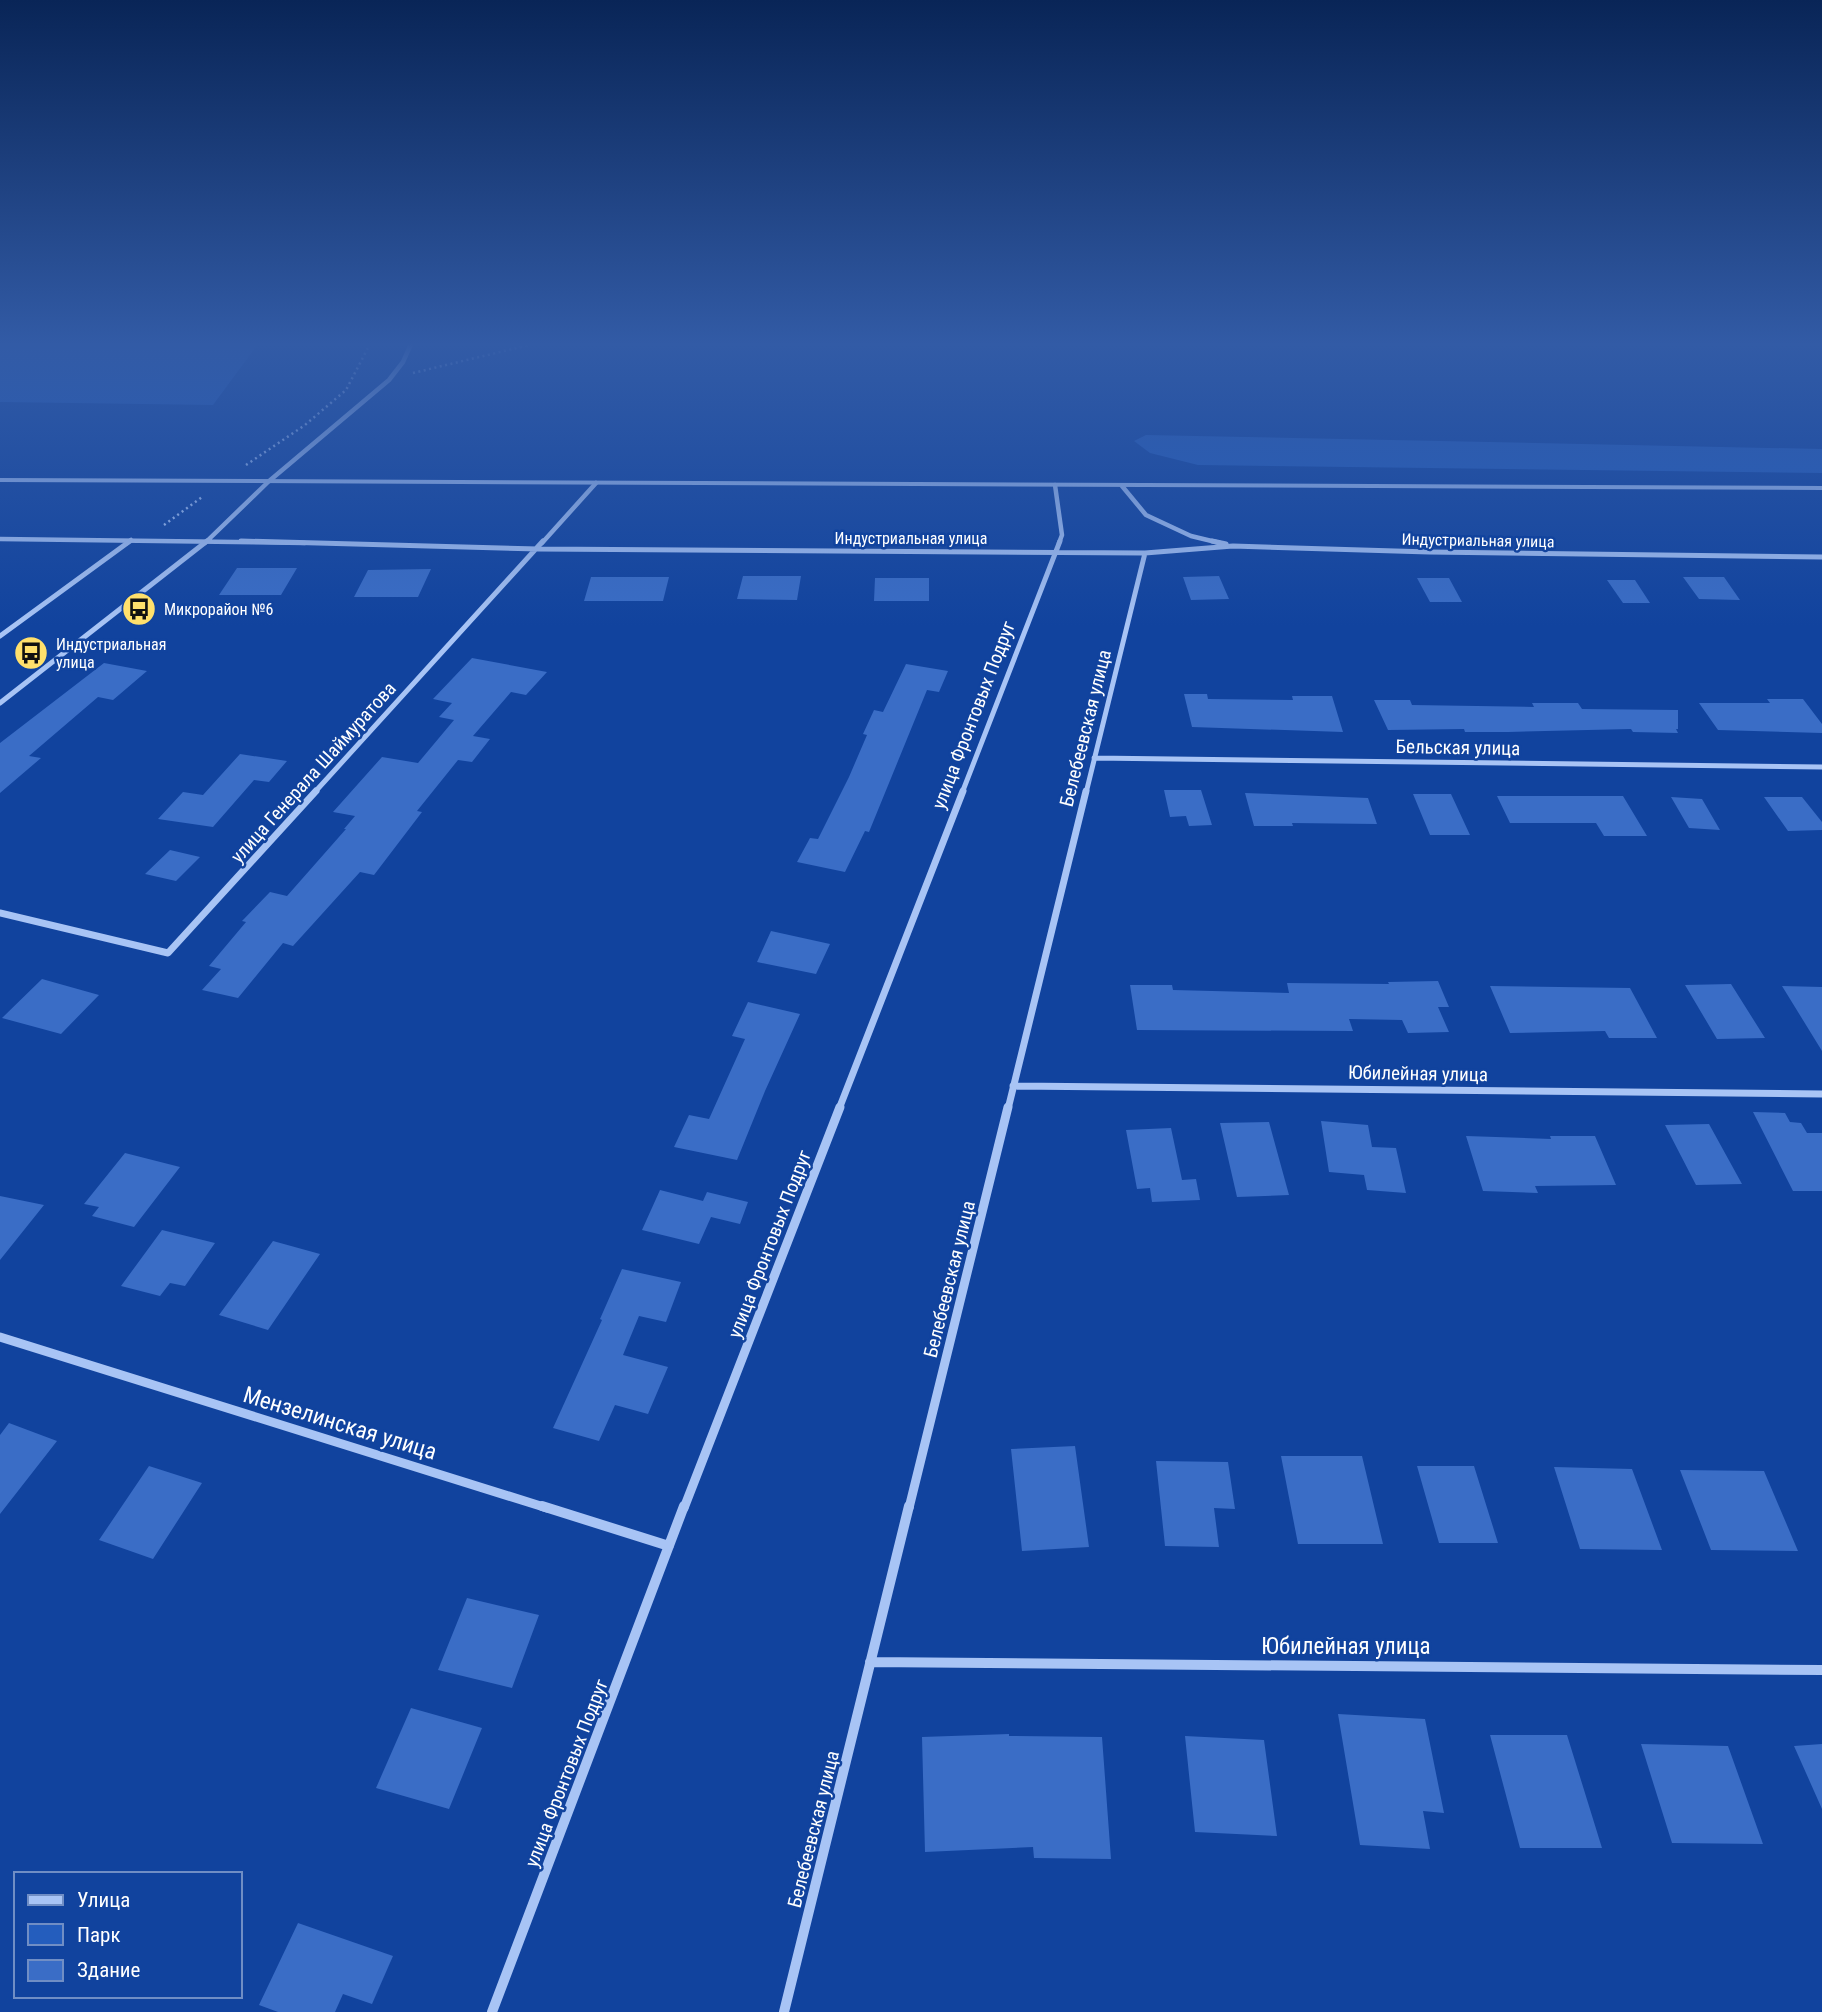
<svg xmlns="http://www.w3.org/2000/svg" width="1822" height="2012" font-family="'Roboto Condensed',sans-serif">
<rect width="100%" height="100%" fill="#11439e"/>
<path fill="#245dbd" d="M0,344h258l-45,61 -213,-3z
M1146,435l676,14v24l-624,-8 -48,-12 -16,-12z"/>
<path fill="#3a6dc6" d="M237,568h60l-16,27h-62z
M431,569l-13,28h-64l14,-27z
M743,576h58l-4,24 -60,-1z
M1219,576l10,23 -38,1 -8,-23z
M591,577h78l-6,24h-79z
M1683,577h41l16,23 -41,-1z
M875,578h54v23h-55z
M1417,578h32l13,24h-32z
M1607,580h28l15,23h-27z
M472,658l75,14 -21,23 -15,-3 -38,44 17,3 -18,23 -14,-2 -41,51 5,1 -48,63 -14,-3 -67,74 -10,-3 -45,55 -36,-8 19,-21 -12,-3 37,-44 -4,-1 28,-29 17,4 59,-67h-2l11,-13 -22,-4 49,-55 36,6 36,-43 -15,-3 13,-14 -19,-4z
M104,663l43,8 -34,29 -15,-3 -69,59 12,2 -41,35v-50z
M906,664l42,7 -9,21 -12,-2 -58,142 -4,-1 -20,41 -48,-10 13,-24 8,1 31,-62 18,-42 -4,-1 11,-24 9,2z
M1184,694h23l1,5 85,1 -1,-4h40l11,36 -151,-5z
M1767,699h36l19,25v9l-104,-3 -19,-27h71z
M1374,700h36l2,5 122,2 -2,-4h46l4,6 96,1v19h-2l2,4 -45,-1 -2,-3 -123,3h-43l-1,-3 -76,1z
M240,754l47,7 -18,21 -15,-2 -41,47 -55,-8 25,-27 20,3z
M1164,790h37l11,35 -23,1 -3,-10 -16,1z
M1245,793l123,5 9,26 -85,-1 1,3h-39z
M1413,794h38l19,41h-40z
M1497,796h126l24,40h-43l-8,-13h-86z
M1671,797l31,2 18,31 -31,-2z
M1764,797h38l20,25v8l-34,1z
M170,850l30,7 -24,24 -31,-7z
M771,931l59,13 -14,30 -59,-12z
M42,979l57,16 -38,39 -59,-16z
M1438,981l11,26h-11l11,25 -41,1 -6,-13 -53,-1 4,12 -216,-1 -7,-45h42l1,5 116,3 -2,-10 102,1 -1,-2z
M1731,984l34,54 -48,1 -32,-54z
M1490,986l140,2 27,50h-48l-4,-7 -95,2z
M1782,986l40,1v64z
M748,1002l52,12 -35,77 -28,69 -63,-13 15,-32 20,4 36,-80 -13,-3z
M1753,1112l32,1 5,9 11,1 6,10h15v58h-29z
M1321,1121l47,4 4,22 24,1 10,45 -39,-3 -3,-15 -35,-3z
M1269,1122l20,73 -52,2 -17,-74z
M1709,1124l33,60 -46,1 -31,-60z
M1171,1128l11,52 14,-1 4,21 -48,2 -2,-14 -13,1 -11,-59z
M1466,1136l85,3 -1,-3h45l21,49 -81,1 3,7 -55,-2z
M125,1153l55,14 -46,60 -42,-11 7,-9 -15,-3z
M660,1190l43,11 4,-9 41,10 -8,22 -29,-7 -12,27 -57,-14z
M0,1196l44,9 -44,55z
M162,1230l53,13 -30,43 -15,-3 -10,13 -39,-10z
M273,1241l47,13 -52,76 -49,-15z
M622,1269l59,13 -15,40 -27,-6 -16,39 45,12 -20,47 -33,-9 -16,36 -46,-13 49,-108 -2,-1z
M9,1423l48,18 -57,73v-79z
M1075,1446l14,101 -67,4 -11,-102z
M1281,1456h81l21,88h-85z
M1156,1461l72,1 7,47 -21,-1 5,39 -54,-1z
M149,1466l53,17 -49,76 -54,-19z
M1417,1466h57l24,77h-59z
M1554,1467l78,2 30,81 -82,-1z
M1680,1470l84,1 34,80 -87,-1z
M467,1598l72,17 -27,73 -74,-18z
M411,1708l71,20 -33,81 -73,-21z
M1338,1714l87,5 19,94 -21,-2 7,38 -70,-4z
M1009,1734v2l93,1 9,122 -77,-1 -1,-11 -108,5 -3,-115z
M1490,1735h77l35,113h-82z
M1185,1736l79,4 13,96 -82,-4z
M1641,1744l87,2 35,98 -91,-1z
M1822,1744v65l-28,-63z
M298,1923l95,33 -21,48 -29,-10 -8,18h-57l-19,-7z"/>
<g fill="none" stroke-linecap="round" stroke-linejoin="round">
<path stroke="#a8c4f5" stroke-width="2.5" stroke-dasharray="2 3.5" stroke-linecap="butt" d="M413,373l120,-29
M246,465l59,-40 41,-35 24,-46
M164,525l38,-28"/>
<path stroke="#a8c4f5" stroke-width="4.5" d="M1055,485l7,50 -3,8
M1122,486l24,29 45,21 29,7
M0,539l305,4
M127,543l4,-3
M205,543l63,-61 121,-102 14,-18 8,-18
M542,543l54,-60"/>
<path stroke="#a8c4f5" stroke-width="5" d="M241,541l297,8 607,4 88,-7 196,6 393,5
M1212,541l14,3
M0,636l130,-95
M0,703l207,-162
M1094,758l728,9
M314,793l229,-252
M962,793l98,-252
M1086,793l59,-240"/>
<path stroke="#a8c4f5" stroke-width="7" d="M0,913l168,40 148,-162
M1013,1086l809,8
M839,1109l124,-318
M1008,1109l78,-318"/>
<path stroke="#a8c4f5" stroke-width="9" d="M0,1337l547,171
M684,1508l156,-401
M909,1508l99,-401"/>
<path stroke="#a8c4f5" stroke-width="10" d="M542,1506l127,40
M870,1662l952,8
M492,2012l192,-506
M784,2012l125,-506"/>
<path fill="#a8c4f5" fill-rule="evenodd" d="M0,478l1822,8v4l-1822,-8z"/>
</g>
<linearGradient id="sky" x2="0" y2="1"><stop stop-color="#092557"/><stop offset="0.55" stop-color="#325ba6"/><stop offset="1" stop-color="#325ba6" stop-opacity="0"/></linearGradient>
<rect width="1822" height="626" fill="url(#sky)"/>
<defs>
<g id="bus-disc" transform="scale(1.75)"><circle r="9.5" fill="#ffe06c" stroke="#11439e"/><path d="M-5-6H5V4H4V6H2V4H-2V6H-4V4H-5ZM-3.5-4V0h7V-4ZM-3.5 1.2v1.5H-2V1.2ZM2 1.2v1.5H3.5V1.2Z" fill="#111"/></g>
</defs>
<g fill-rule="evenodd">
<use href="#bus-disc" x="139" y="609"/>
<use href="#bus-disc" x="31" y="653"/>
</g>
<g text-anchor="middle" stroke-width="5" stroke-linejoin="round" paint-order="stroke">
<g font-size="16" fill="#fff" stroke="#11439e">
<text x="911" y="544">Индустриальная улица</text>
<text transform="translate(1478 540) rotate(1)" y="6">Индустриальная улица</text>
</g>
<g font-size="16" fill="#fff" stroke="#11439e" text-anchor="start">
<text x="164" y="615">Микрорайон №6</text>
<text x="56" y="650">Индустриальная<tspan x="56" dy="18">улица</tspan></text>
</g>
<g font-size="19" fill="#fff" stroke="#11439e">
<text transform="translate(973 715) rotate(-69)" y="7">улица Фронтовых Подруг</text>
<text transform="translate(1085 728) rotate(-76)" y="7">Белебеевская улица</text>
<text transform="translate(1458 747) rotate(1)" y="7">Бельская улица</text>
<text transform="translate(313 772) rotate(-48)" y="7">улица Генерала Шаймуратова</text>
<text transform="translate(1418 1073) rotate(1)" y="7">Юбилейная улица</text>
<text transform="translate(769 1244) rotate(-69)" y="7">улица Фронтовых Подруг</text>
<text transform="translate(949 1279) rotate(-76)" y="7">Белебеевская улица</text>
<text transform="translate(566 1773) rotate(-69)" y="7">улица Фронтовых Подруг</text>
<text transform="translate(813 1829) rotate(-76)" y="7">Белебеевская улица</text>
</g>
<g font-size="23" fill="#fff" stroke="#11439e">
<text transform="translate(340 1423) rotate(17)" y="8">Мензелинская улица</text>
<text x="1346" y="1654">Юбилейная улица</text>
</g>
</g>
<rect x="14" y="1872" width="228" height="126" fill="#11439e" stroke="#708ec5" stroke-width="2"/>
<rect x="28" y="1895" width="35" height="10" fill="#a8c4f5" stroke="#708ec5" stroke-width="2"/>
<text x="77" y="1907" font-size="21" fill="#ffffff">Улица</text>
<rect x="28" y="1924" width="35" height="21" fill="#245dbd" stroke="#708ec5" stroke-width="2"/>
<text x="77" y="1942" font-size="21" fill="#ffffff">Парк</text>
<rect x="28" y="1960" width="35" height="21" fill="#3a6dc6" stroke="#708ec5" stroke-width="2"/>
<text x="77" y="1977" font-size="21" fill="#ffffff">Здание</text>
</svg>
